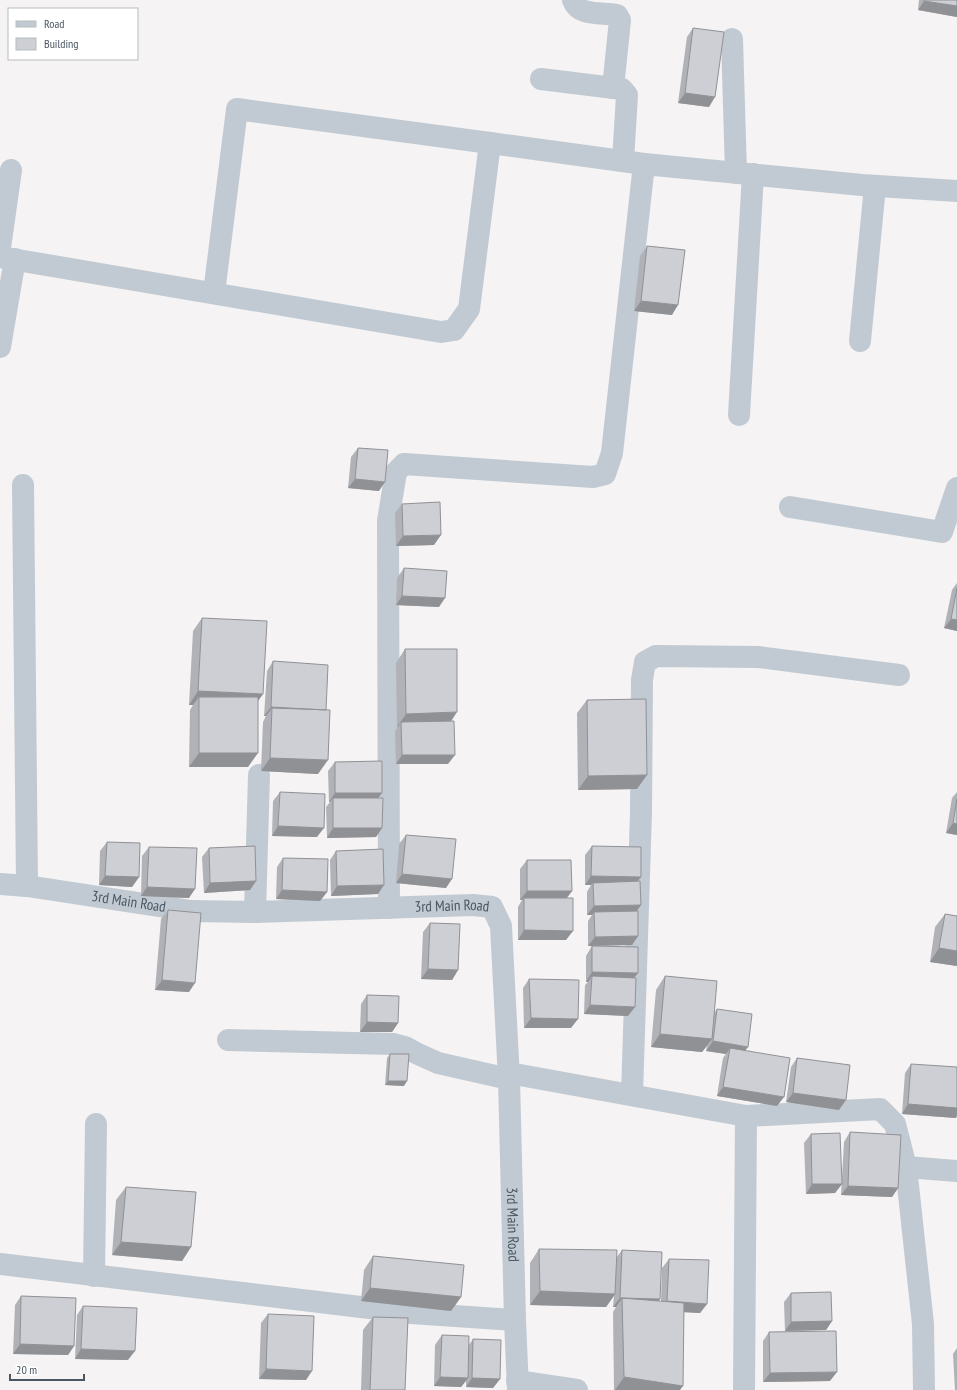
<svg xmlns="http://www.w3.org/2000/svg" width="957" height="1390" font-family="'PT Sans Narrow',sans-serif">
<rect width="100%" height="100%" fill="#f5f3f3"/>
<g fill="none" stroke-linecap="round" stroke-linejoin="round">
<g stroke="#c1cad2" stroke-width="22">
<path d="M573,0c6,17 29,12 44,15l3,5 -7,68"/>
<path d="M732,39l4,134"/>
<path d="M541,79l81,10 5,6 -4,66"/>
<path d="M0,248l11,-78"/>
<path d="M0,257l441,75 13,-2 15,-21 21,-166 154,21"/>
<path d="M214,293l23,-184 253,34"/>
<path d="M860,341l15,-155"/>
<path d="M0,347l15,-88"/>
<path d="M739,415l14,-241"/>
<path d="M23,485l4,401"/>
<path d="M790,507l152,25 15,-44"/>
<path id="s1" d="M0,884l27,2 164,25 64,1 218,-7 19,2 9,19 8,153 6,241 3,70"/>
<path d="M389,908l-1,-387 8,-49 8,-8 189,13 12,-3 7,-21 32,-289 218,21 95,6"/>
<path d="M255,912l4,-137"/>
<path d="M228,1040l166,4 11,3 11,6 22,10 71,16"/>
<path d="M509,1073l237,43 134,-7 15,15 11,43 17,157 1,66"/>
<path d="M632,1095l9,-283 1,-132 3,-18 11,-6 102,1 141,18"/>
<path d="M906,1167l51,4"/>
<path d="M0,1264l411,49 104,7"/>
<path d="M94,1276l2,-152"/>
<path d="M517,1381l60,9"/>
<path d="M744,1390l2,-274"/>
</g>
</g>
<path fill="#b0b2b7" d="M919,0h38v17l-39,-7z
M693,28l16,79 -31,-4 9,-66z
M647,246l25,69 -38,-4 6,-55z
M358,448l21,43 -31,-3 3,-31z
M402,504l32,41 -38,1 -1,-33z
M404,568l35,39 -43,-2 1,-27z
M957,583v48l-13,-3 8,-38z
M202,618l61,76 -5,7 -10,66h-59l1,-57 3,-5h-4l4,-74z
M405,649l46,72 -3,43h-52l-1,-33 3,-4h-1l-1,-64z
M273,661l45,113 -57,-3 2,-49 3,-6h-2l3,-45z
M587,700l50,89 -59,1 -1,-77z
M335,762l47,31 -4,5 4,30 -6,9 -49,1 -1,-31 4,-5h-1l-1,-31z
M280,792l37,45 -45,-1 1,-35z
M957,792v43l-11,-2 6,-35z
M406,835l40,53 -50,-5 3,-39z
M107,842l32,35 -7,10 -33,-2 1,-34z
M592,846l45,36 4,23 -5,6 2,25 -6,9 -44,1v-25l4,-6h-5v-23l4,-7h-6v-30z
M149,847l40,51 -48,-2 1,-40z
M209,848l47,33 -6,9 -46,3 -2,-36z
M336,851l42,43 -47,2 -1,-36z
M283,858l44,34 -7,9 -44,-2 1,-32z
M527,860l45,31 -5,7 -1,42h-48v-33l4,-7h-2v-31z
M168,910l21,82 -34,-2 6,-71z
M945,914l12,2v50l-27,-4 5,-35z
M430,923l28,47 -6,10 -31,-1 2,-47z
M592,946l42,32 -6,38 -44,-2 1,-29 3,-3h-2v-26z
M665,976l49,37 3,-4 28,42 32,55 -60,-10 6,-38 3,-4 -20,-3 1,-5 -5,6 -51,-5 5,-57z
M529,979l42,49h-47l-1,-40z
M367,995l31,28 -6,9h-32l1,-28z
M390,1054l14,32 -19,-1 2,-27z
M797,1058l42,52 -53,-8 5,-35z
M911,1064l45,54 -54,-4 3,-41z
M850,1132l48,56 -6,9 -51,-2 3,-53z
M811,1134l31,50 -7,9 -29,1 -2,-51z
M126,1187l65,60 -9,14 -70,-6 4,-55z
M539,1249l78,8 5,-7 37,51h2l1,-33 7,-9 38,45 -7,9 -16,-1 -4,78h-66l-1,-78 3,-5h-3l1,-11 -8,11 -76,-2v-42z
M373,1256l88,41 -10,14 -90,-10 3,-31z
M791,1293l41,28 -6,9 -41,1 -1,-29z
M21,1296l53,50 -6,9 -55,-1 2,-49z
M83,1306l45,54 -53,-1 2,-44z
M268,1314l38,66 -47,-1 2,-56z
M373,1317l32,73h-44l2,-60z
M769,1332l61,49 -67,1v-41z
M442,1335l27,10 4,-6 27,40 -7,9 -27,-1v-6l-5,6 -27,-1 1,-41z
M957,1348v42h-2l-2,-36z"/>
<path fill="#909195" d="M924,1l33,5v11l-39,-7z
M685,93l30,4 -6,10 -31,-4z
M641,301l37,4 -6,10 -38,-4z
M355,479l30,3 -6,9 -31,-3z
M441,535l-7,10 -38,1 7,-10z
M402,596l43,2 -6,9 -43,-2z
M951,619l6,1v11l-13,-3z
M198,691l65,3 -10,14 -54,-11 -6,8h-4z
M271,707l55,3 -54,-2 -6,8h-2z
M457,712l-9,14 -47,-4 -3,5h-1l9,-13z
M199,753h59l-10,14h-59z
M402,755h53l-7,9h-52z
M270,758l58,2 -10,14 -57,-3z
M647,775l-10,14 -59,1 10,-14z
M335,793h47l-7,9 -42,-4 -3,4h-1z
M953,823l4,1v11l-11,-2z
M278,826l46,2 -7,9 -45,-1z
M333,828h49l-6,9 -49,1z
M402,874l50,5 -6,9 -50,-5z
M105,876l34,1 -7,10 -33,-2z
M591,876l50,1 -7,9 -41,-3 -2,2h-6z
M256,881l-6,9 -46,3 6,-10z
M384,885l-6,9 -47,2 6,-10z
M147,887l48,2 -6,9 -48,-2z
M282,890l45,2 -7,9 -44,-2z
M527,891h45l-7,9 -41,-2 -2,2h-2z
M641,905l-7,10 -40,-3 -2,3h-5l7,-9z
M524,930l49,1 -7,9h-48z
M638,936l-6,9 -44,1 7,-9z
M939,948l18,3v15l-27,-4z
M428,969l30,1 -6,10 -31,-1z
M592,972l46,1 -7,9 -39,-6 -4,6h-2z
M162,980l33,3 -6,9 -34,-2z
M590,1005l45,2 -7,9 -44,-2z
M531,1018l47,1 -7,9h-47z
M367,1022l31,1 -6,9h-32z
M660,1034l52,5 -10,13 -51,-5z
M713,1041l35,6 -7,9 -11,-8 -4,6 -20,-3z
M388,1081h19l-3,5 -19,-1z
M723,1087l61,10 -7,9 -60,-10z
M793,1093l53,7 -7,10 -53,-8z
M908,1104l49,4v8l-1,2 -54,-4z
M812,1184h30l-7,9 -29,1z
M848,1186l50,2 -6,9 -51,-2z
M121,1242l70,5 -9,14 -70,-6z
M370,1288l91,9 -10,14 -90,-10z
M540,1291l75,3 -9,13 -76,-2z
M620,1298h2l-6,9h-3z
M622,1298l38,1 -6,10z
M667,1302l40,2 -7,9 -39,-2z
M832,1321l-6,9 -41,1 6,-9z
M20,1344l54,2 -6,9 -55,-1z
M81,1349l54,2 -7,9 -53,-1z
M266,1369l46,2 -6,9 -47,-1z
M837,1372l-7,9 -67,1 7,-9z
M440,1377l28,1 -7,9 -27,-1z
M624,1377l59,9 -3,4h-65z
M472,1378l28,1 -7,9 -27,-1z"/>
<path fill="#cdcfd5" stroke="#909195" d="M924,0h33v6l-33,-5z
M693,28l31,4 -9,65 -30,-4z
M647,246l38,4 -7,55 -37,-4z
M358,448l30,2 -3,32 -30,-3z
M440,502l1,33 -38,1 -1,-32z
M404,568l43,3 -2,27 -43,-2z
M957,588v32l-6,-1z
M202,618l65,3 -4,73 -65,-3z
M405,649h52v63l-51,2z
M273,661l55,4 -2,45 -55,-3z
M199,697h59v56h-59z
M646,699l1,76 -59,1 -1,-76z
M272,708l58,2 -2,50 -58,-2z
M454,721l1,34h-53l-1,-33z
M382,761v32h-47v-31z
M280,792l45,2 -1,34 -46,-2z
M333,798h50l-1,30h-49z
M957,799v25l-4,-1z
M406,835l50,4 -4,40 -50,-5z
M107,842l33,1 -1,34 -34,-1z
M255,846l1,35 -46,2 -1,-35z
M592,846l49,1v30l-50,-1z
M149,847l48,1 -2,41 -48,-2z
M383,849l1,36 -47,1 -1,-35z
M283,858l45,1 -1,33 -45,-2z
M527,860h44l1,31h-45z
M640,881l1,24 -47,1 -1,-23z
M524,898h49v33l-49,-1z
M168,910l33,3 -6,70 -33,-3z
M638,911v25l-43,1 -1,-25z
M945,914l12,2v35l-18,-3z
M430,923l30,1 -2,46 -30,-1z
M592,946l46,1v26l-46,-1z
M592,976l44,2 -1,29 -45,-2z
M665,976l52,5 -5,58 -52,-5z
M529,979l50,1 -1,39 -47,-1z
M367,995l32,1 -1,27 -31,-1z
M717,1009l35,5 -4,33 -35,-6z
M730,1048l60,10 -6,39 -61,-10z
M390,1054h19l-2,27h-19z
M797,1058l53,7 -4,35 -53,-7z
M911,1064l46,3v41l-49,-4z
M850,1132l51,3 -3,53 -50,-2z
M840,1133l2,51h-30l-1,-50z
M126,1187l70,5 -5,55 -70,-5z
M539,1249l78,1 -2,44 -75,-3z
M622,1250l40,2 -2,47 -40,-1z
M373,1256l91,9 -3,32 -91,-9z
M669,1259l40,1 -2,44 -40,-3z
M831,1292l1,29 -41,1v-29z
M21,1296l55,2 -2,48 -54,-2z
M622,1298l62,5 -1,83 -59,-9z
M83,1306l54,2 -2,43 -54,-2z
M268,1314l46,2 -2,55 -46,-2z
M373,1317l35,1 -3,72h-35z
M836,1331l1,41 -67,1 -1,-41z
M442,1335l27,1 -1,42 -28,-1z
M473,1339l28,1 -1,39 -28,-1z"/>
<g text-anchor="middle" stroke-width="3" stroke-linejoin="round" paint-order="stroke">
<g font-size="15" fill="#4a5661" stroke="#fff">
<text dy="5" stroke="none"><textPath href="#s1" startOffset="130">3rd Main Road</textPath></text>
<text dy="5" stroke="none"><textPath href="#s1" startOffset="454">3rd Main Road</textPath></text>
<text dy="5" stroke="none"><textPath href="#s1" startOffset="814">3rd Main Road</textPath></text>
</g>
</g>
<rect x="8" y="8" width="130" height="52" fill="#ffffff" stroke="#b7bbc0"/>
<rect x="16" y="21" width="20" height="6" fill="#c1cad2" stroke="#b7bbc0"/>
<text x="44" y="28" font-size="12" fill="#4a5661">Road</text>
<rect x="16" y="38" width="20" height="12" fill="#cdcfd5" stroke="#b7bbc0"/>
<text x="44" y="48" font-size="12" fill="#4a5661">Building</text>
<path d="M10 1374v6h74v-6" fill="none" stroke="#4a5661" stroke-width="2"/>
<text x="16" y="1374" font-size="12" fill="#4a5661" stroke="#ffffff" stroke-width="3" paint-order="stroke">20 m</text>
</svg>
